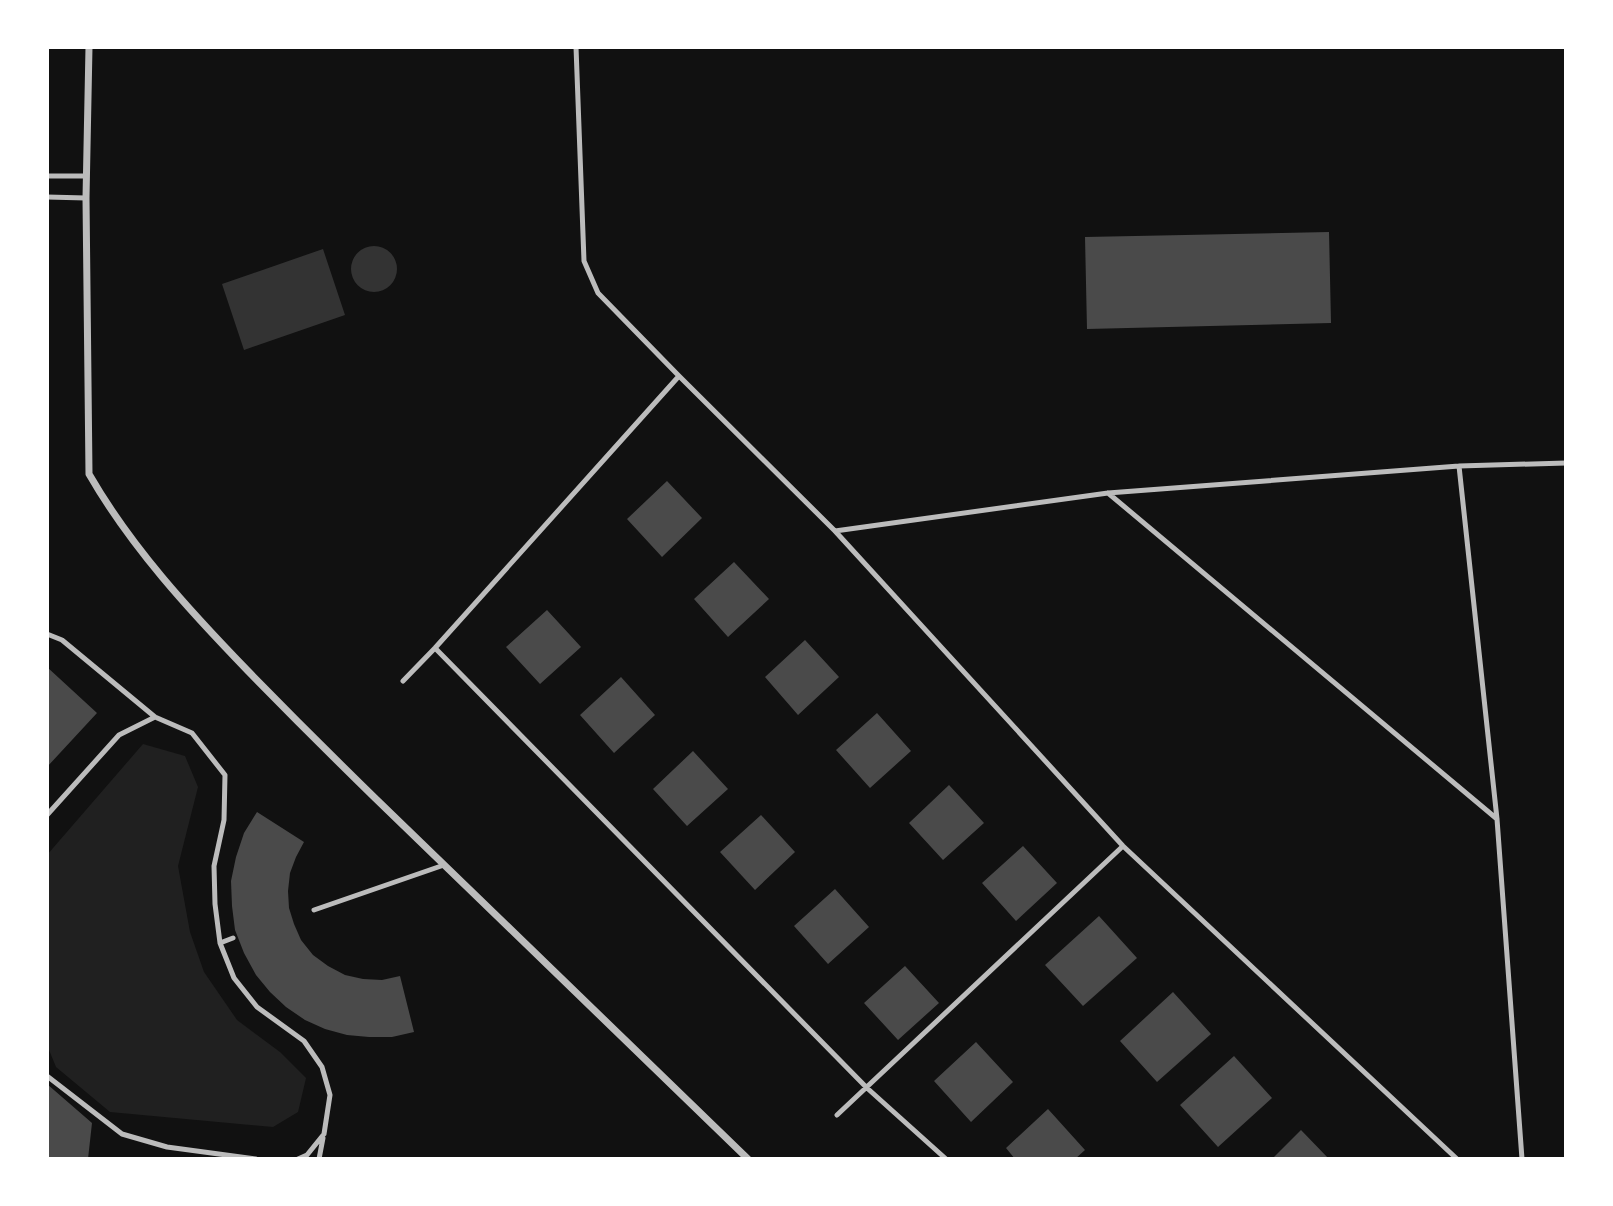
<svg xmlns="http://www.w3.org/2000/svg" width="1613" height="1206" font-family="Lato,sans-serif">
<rect width="100%" height="100%" fill="#111"/>
<path fill="#202020" d="M143,744l42,12 13,31 -20,79 12,66 14,40 33,48 43,32 26,26 -8,34 -25,15 -163,-15 -54,-45 -9,-22v-190z"/>
<path fill="#333" d="M351 269a23 23 0 1 1 46 0a23 23 0 1 1-46 0Z
M323,249l22,66 -101,35 -22,-66z"/>
<path fill="#4a4a4a" d="M1329,232l2,91 -244,6 -2,-92z
M667,481l35,37 -40,39 -35,-38z
M734,562l35,37 -41,38 -34,-38z
M547,610l34,37 -41,37 -34,-37z
M805,640l34,37 -41,38 -33,-38z
M47,667l50,46 -50,54z
M621,677l34,38 -41,38 -34,-38z
M877,713l34,38 -41,37 -34,-38z
M693,751l35,38 -41,37 -34,-37z
M949,785l35,38 -41,37 -34,-37z
M257,812l47,30 -8,15 -6,16 -2,18 1,17 5,16 7,16 12,15 15,11 17,9 18,4 19,1 18,-4 14,56 -22,5h-23l-22,-2 -22,-6 -20,-9 -19,-13 -16,-15 -14,-17 -12,-22 -9,-23 -3,-24 -1,-25 5,-24 8,-24z
M761,815l34,37 -40,38 -35,-38z
M1023,846l34,37 -41,38 -34,-38z
M835,889l34,38 -41,37 -34,-38z
M1099,916l38,42 -54,48 -38,-41z
M905,966l34,37 -41,37 -34,-37z
M1173,992l38,42 -54,48 -37,-41z
M976,1042l37,40 -42,40 -37,-41z
M1234,1056l38,42 -54,49 -38,-42z
M47,1084l45,39 -4,36h-41z
M1048,1109l37,41 -10,9h-60l-9,-11z
M1301,1130l28,29h-57z"/>
<g fill="none" stroke-linecap="round" stroke-linejoin="round">
<path stroke="#bcbcbc" stroke-width="5" d="M576,47l8,214 14,32 81,83 156,155 288,315 334,313
M47,176h39
M47,197l39,1
M1459,466l38,353 25,340
M1108,493l389,326
M835,531l273,-38 351,-27 107,-3
M47,634l15,6 93,77
M435,648l432,440 79,71
M403,681l32,-33 244,-272
M47,815l72,-80 36,-18 37,16 33,42 -1,45 -10,46 1,38 5,39 14,35 23,29 47,34 18,26 8,28 -6,39 -17,21 -9,4
M314,910l130,-45
M220,943l13,-5
M47,1076l75,58 45,13 89,12
M837,1115l286,-269
M319,1159l4,-21"/>
<path stroke="#bcbcbc" stroke-width="7" d="M89,47l-3,151 3,276c42,73 100,136 159,197 42,43 84,85 127,127 124,120 249,240 373,361"/>
</g>
<rect width="1613" height="1206" fill="none" stroke="#ffffff" stroke-width="98"/>
</svg>
